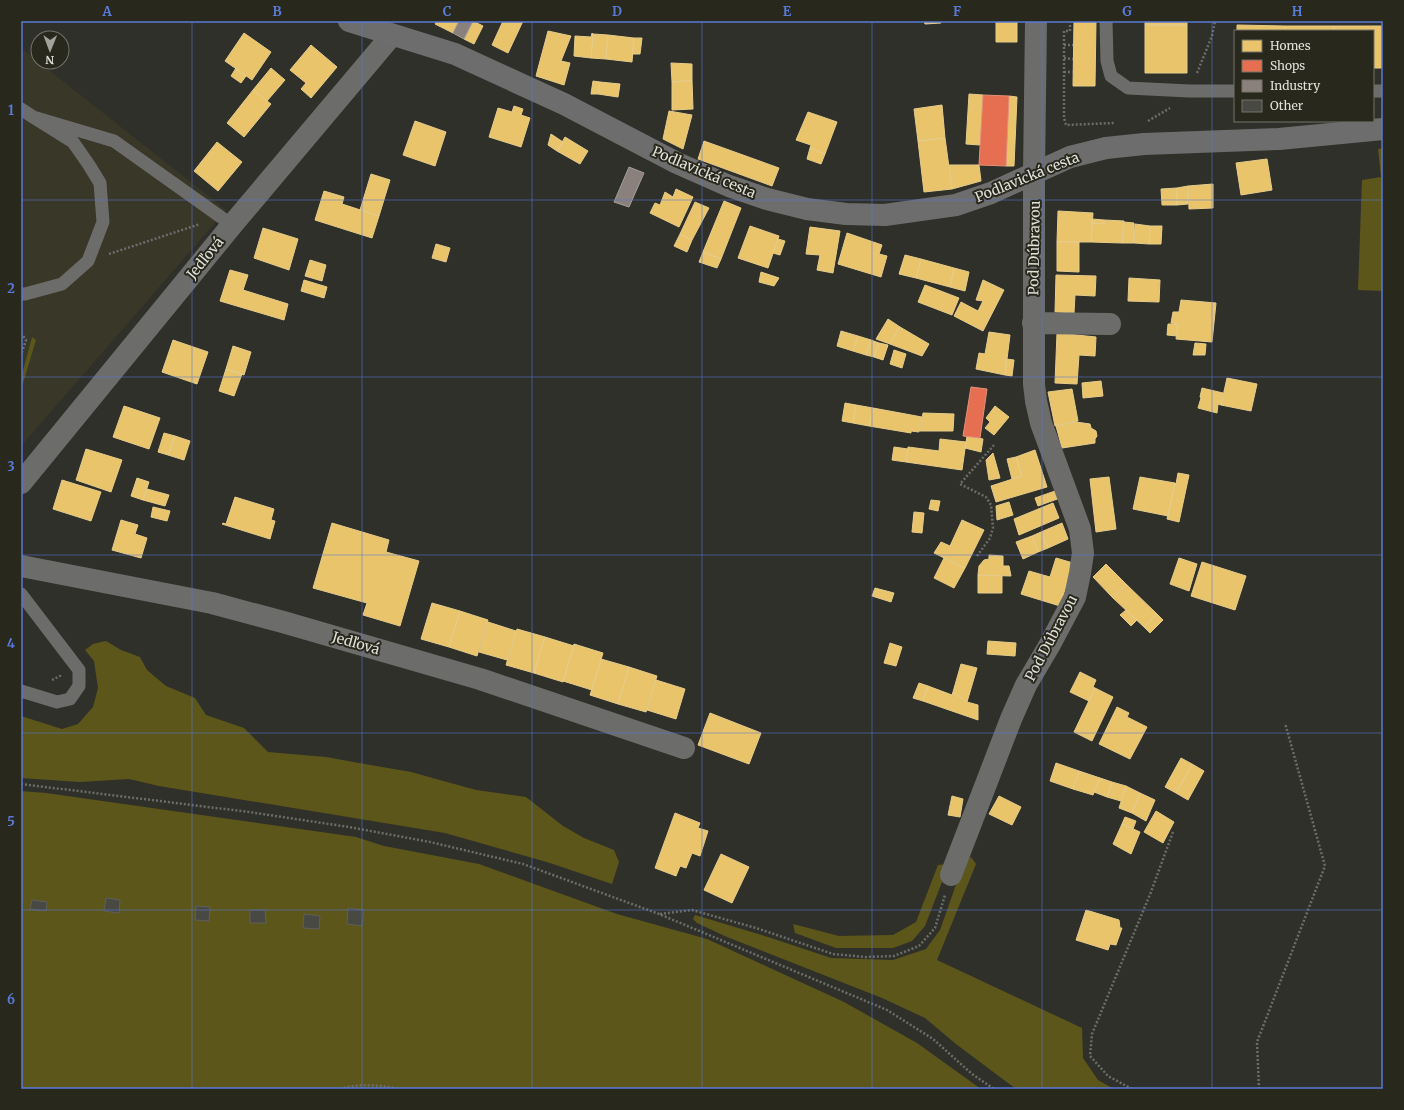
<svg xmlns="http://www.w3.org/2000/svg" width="1404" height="1110" font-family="Merriweather,serif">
<rect width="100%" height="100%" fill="#30302a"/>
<path fill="#393727" d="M21,48l205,162 -205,236z"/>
<path fill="#5d561a" d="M1383,148v143l-25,-1 4,-110 19,-3 -3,-28z
M32,337l4,3 -15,50v-12z
M106,641l15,9 19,7 7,13 19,16 29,12 11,17 38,13 24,24 58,5 33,6 52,9 65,18 50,7 37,29 21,12 30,12 5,12 -7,22 -62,-21 -105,-30 -286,-47 -30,-7 -49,3 -59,-4v-62l41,13 16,-5 15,-17 5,-19 -4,-27 -9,-11 8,-6z
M21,791l25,2 310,44 28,9 95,18 138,50 90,25 137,63 73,41 64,46h-960z
M971,857l5,7 -39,96 145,68 1,30 15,22 16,9h-98l-60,-45 -31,-26 -43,-20 -155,-61 -30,-14 -4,-4 2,-4 73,22 63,21 62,2 33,-11 14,-19 24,-68z
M948,864l-1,5 -22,57 -13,15 -19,7h-57l-41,-15 -2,-9 46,12 54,-1 23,-13 22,-57z"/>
<path fill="#e9c46a" stroke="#e6cc8b" d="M437,21h22l-6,12 -18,-9z
M473,21l10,5 -9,18 -10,-5z
M503,21h20l-15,32 -16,-8z
M924,21h16l1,2 -16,1z
M996,21h21v21h-21z
M1074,21h22l-1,65h-22z
M1145,21h42v4h-42z
M1145,25h42v48h-42z
M1237,25l48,1v5h-48z
M1285,26h49v5h-49z
M1334,26h49v42h-10v-37h-39z
M548,31l23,5 -10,25 9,2 -6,22 -28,-9z
M244,33l27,19 -19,28 -27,-19z
M592,33l1,1 -2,24 -17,-2 1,-20 16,1z
M593,34l15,1 -2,24 -15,-1z
M608,35l26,3 -2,24 -26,-3z
M634,38h8l-2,16h-8z
M311,45l26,22 -26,31 -10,-9 5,-6 -16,-13z
M671,63l21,1v16l-20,2z
M236,68l10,8 -5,7 -10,-7z
M271,68l14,12 -18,21 -14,-11z
M692,80l1,29 -21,1v-28z
M593,81l7,1 -2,12h-7z
M600,82l20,2 -2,13 -20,-3z
M253,90l18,14 -27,33 -17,-14z
M969,94l14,1 -3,50 -14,-1z
M1009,96l8,1 -3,69h-8z
M942,105l3,33 -27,3 -4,-32z
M514,106l9,3 -2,6 9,3 -9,29 -32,-10 9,-29 14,4z
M669,111l23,4 -9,34 -20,-10z
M808,112l29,10 -12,32 -15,-6 1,-3 -15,-5z
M415,121l31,11 -11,34 -32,-11z
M551,134l12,8 -6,9 -9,-6z
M565,137l23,14 -8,13 -23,-13z
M945,138l7,51 -28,3 -6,-51z
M704,141l75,27 -7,18 -74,-27z
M217,142l25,20 -24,29 -24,-20z
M810,148l15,6 -4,10 -14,-5z
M1267,159l5,31 -31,5 -5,-32z
M949,165h30l2,16 -29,8z
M371,174l19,6 -11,36 -19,-6z
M1213,184v24l-24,1 -1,-23z
M1188,186v18l-11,1v-17z
M1177,188v17h-15l-1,-16z
M676,189l17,8 -14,30 -29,-14 5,-10 5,2 5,-13 8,5z
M324,191l20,6 -2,7 37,12 -7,22 -57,-18z
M724,201l17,7 -20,51 -18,-7z
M695,202l14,6 -17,32 -12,-6z
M1058,211l35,2 -2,29h-34z
M1092,219l12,1v4l-12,-1z
M1104,220l20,1 -2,22 -31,-1 1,-19 12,1z
M1124,222l10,1v20h-12z
M1135,224l15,2 -1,18 -15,-1z
M750,226l29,10 -11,32 -30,-10z
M1150,226h12l-1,18h-12z
M810,227l30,4 -7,42 -16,-3 3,-15 -14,-1z
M263,228l35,11 -9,31 -35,-12z
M847,233l35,12 -3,9 8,2 -6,21 -43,-13z
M680,234l12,6 -5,12 -13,-6z
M778,239l7,2 -5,14 -7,-2z
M1057,242h22v30l-22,-1z
M436,244l14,4 -4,14 -14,-4z
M703,252l18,7 -4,9 -18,-6z
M905,255l16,4 -5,19 -17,-4z
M921,259l33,9 -4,19 -34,-9z
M310,260l16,5 -4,16 -17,-5z
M954,268l15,4 -4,19 -15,-4z
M230,270l18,5 -5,15 45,14 -4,16 -64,-19z
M761,272l18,6 -5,8 -15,-4z
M1056,275l40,1 -1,20 -20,-1 -1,18 -19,-1z
M1129,278l31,2 -1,22 -31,-1z
M304,280l23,7 -3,11 -23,-7z
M983,280l21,10 -21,41 -29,-15 7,-14 17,9 5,-10 -7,-1z
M925,285l34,13 -7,17 -34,-13z
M1181,300l35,3 -4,39 -36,-3 2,-15 -7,-1 2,-11h6z
M888,319l12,8 -10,17 -14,-5z
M1168,324h10l-1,12 -10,-1z
M900,327l29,17 -7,12 -32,-12z
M841,331l17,5 -5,15 -16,-5z
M989,332l21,3 -5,40 -29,-6 3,-16 6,1z
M1057,333l39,4 -1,19 -16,-1 -2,29 -22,-1z
M858,336l13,4 -5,15 -13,-4z
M173,340l35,12 -11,32 -35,-12z
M871,340l8,3 -5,14 -8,-2z
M879,343l9,2 -5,15 -9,-3z
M1195,343l11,1 -1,11h-12z
M233,346l18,6 -7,23 -18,-6z
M894,350l12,4 -4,14 -12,-4z
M1006,359l8,1 -2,16 -7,-1z
M226,369l16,5 -8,22 -15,-5z
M1227,378l30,6 -6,27 -30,-6z
M1101,381l2,15 -20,2 -1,-15z
M1202,388l21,5 -2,12 -3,-1 -1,9 -19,-5 3,-10 -1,-1z
M1072,389l6,32 -23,5 -7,-34z
M845,403l11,2 -3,18 -11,-2z
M856,405l17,3 -4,18 -16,-3z
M124,406l36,12 -11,31 -36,-12z
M995,406l14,11 -15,18 -9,-7 5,-6 -4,-4z
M873,408l49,9 -3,15 -8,-1v2l-42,-7z
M923,413l31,1 -1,17h-33z
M1076,422l14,2 1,4 5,3 1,5 -2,3v4l-33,5 -6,-22z
M164,433l11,3 -7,19 -10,-3z
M175,436l15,5 -6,19 -16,-5z
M967,436l16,3 -2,13 -16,-4z
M940,439l26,3 -4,28 -56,-8 2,-15 31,4z
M894,447l14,2 -2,13 -14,-2z
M86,449l36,11 -11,32 -35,-12z
M1035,450l12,37 -51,15 -5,-16 31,-10 -6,-19z
M993,453l7,25 -11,2 -3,-20z
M1016,457l6,19 -10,3 -5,-20z
M1178,473l11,2 -10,47 -12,-3 8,-36 1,1z
M1109,477l7,52 -20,3 -6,-53z
M1140,477l35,6 -7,33 -35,-7z
M137,478l12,4 -6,18 -12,-4z
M62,480l39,12 -10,29 -38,-12z
M147,489l22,6 -4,11 -22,-6z
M1058,490l2,8 -22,8 -3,-8z
M235,497l39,12 -3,11 4,1 -5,18 -48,-15 1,-1 3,1z
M931,500l9,1 -2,10 -9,-2z
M1009,502l4,13 -16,5 -1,-14z
M1053,503l6,15 -40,17 -5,-16z
M153,507l17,4 -3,10 -16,-4z
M914,512l10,1 -2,20 -10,-1z
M121,520l17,5 -3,9 12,4 -6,20 -29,-8z
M962,520l22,10 -19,38 -31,-15 7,-11 9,4z
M332,523l57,17 -3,12 33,9 -19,65 -37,-11 4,-12 -54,-15z
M1062,523l6,16 -20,9 -7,-16z
M1041,532l7,16 -10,4 -6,-16z
M1032,536l6,16 -15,7 -7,-17z
M989,555l14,1v10h6l2,10 -33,-1 1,-9 5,-6 5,-1z
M944,558l21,10 -11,20 -20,-10z
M1056,558l17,5 -13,43 -39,-12 8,-23 21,6z
M1179,558l18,6 -8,27 -19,-7z
M1202,562l44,14 -11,34 -44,-14z
M1106,564l20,20 -13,14 -20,-21z
M978,575l24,1v17h-24z
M1126,584l31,30 -13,13 -31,-29z
M875,588l19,5 -3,9 -19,-6z
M432,603l28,8 -11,36 -28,-8z
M1126,610l11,10 -6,6 -11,-11z
M460,611l28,9 -11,36 -28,-9z
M1157,614l6,6 -13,13 -6,-6z
M488,622l28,9 -9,29 -28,-8z
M517,629l28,8 -11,36 -28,-8z
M545,637l29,9 -11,36 -29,-9z
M988,641l28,2 -1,13 -28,-2z
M890,643l12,4 -6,19 -12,-3z
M574,644l29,9 -11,37 -29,-9z
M601,659l28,8 -11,37 -28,-9z
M961,664l16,4 -10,34 -14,-10z
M629,667l28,9 -11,36 -28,-8z
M1080,672l16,8 -3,7 2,1 -6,13 -19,-9z
M656,680l29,9 -9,30 -29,-9z
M919,683l9,3 -5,15 -10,-3z
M928,686l24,9 1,-3 14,10 11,3v15l-55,-19z
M1095,688l18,9 -21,44 -18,-9z
M1117,707l12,6 -2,4 20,10 -17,32 -31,-15z
M710,713l51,20 -12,31 -51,-19z
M1181,758l11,6 -16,29 -11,-6z
M1056,763l23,8 -6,18 -23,-8z
M1192,764l12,7 -16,29 -12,-7z
M1079,771l21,7 -7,17 -20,-6z
M1100,778l12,4 -5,15 -13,-5z
M1112,782l14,4 -5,15 -14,-4z
M1126,786l14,7 -8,20 -13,-5z
M1140,793l15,7 -9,21 -14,-8z
M952,796l11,3 -3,18 -12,-2z
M999,796l22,11 -9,18 -23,-11z
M1156,811l18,11 -11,21 -19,-11z
M675,813l25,10 -2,5 10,3 -8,25 -8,-3 -6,15 -6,-2 -4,10 -21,-8z
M1125,817l11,4 -3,8 -11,-5z
M1122,824l18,8 -9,22 -18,-10z
M721,854l28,13 -17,36 -28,-13z
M1086,910l33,10 1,8h2l-6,17 -6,-1 -2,6 -32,-10z"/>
<path fill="#e76f51" stroke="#e5917a" d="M983,95l26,1 -3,70 -27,-1z
M971,387l16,2 -7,49 -17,-2z"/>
<path fill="#8a817c" stroke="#a49e98" d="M459,21h14l-9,18 -11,-6z
M629,167l15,6 -15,34 -15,-5z"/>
<path fill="#494944" stroke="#5f5f5a" d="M106,898l14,2 -1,13 -15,-2z
M32,900l15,2 -1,9 -16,-2z
M196,906l14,1 -1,14 -14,-1z
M348,908l16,2 -2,16 -15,-2z
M250,910h15l1,13h-16z
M304,914l16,2 -1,13 -16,-1z"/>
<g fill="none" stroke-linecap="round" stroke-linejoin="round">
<path stroke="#6c6c6b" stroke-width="2.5" stroke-dasharray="2 2" stroke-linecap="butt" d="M1070,21v10h-6v87l2,7 48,-2
M1064,45h9
M1064,58l9,1
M1064,72h9
M1197,73l15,-37 3,-15
M1148,121l22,-13
M109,254l91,-30
M21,333l5,7 -5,15
M977,556l13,-18 3,-10 -2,-23 -5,-8 -26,-13 34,-39
M52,680l8,-4v-2
M21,784l228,28 100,15 81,15 93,22 136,50 228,96 46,29 39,35 22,15
M660,914l32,-4 64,18 77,26 32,3 29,-1 25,-10 16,-18 10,-33
M340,1089c17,-6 42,-4 59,0
M1132,1089l-24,-13 -18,-20 2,-22 59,-142 22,-60
M1259,1089l-2,-47 68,-176 -40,-143"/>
<path stroke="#6c6c6b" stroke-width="13" d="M1106,21l1,40 4,15 17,12 61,3h46
M1373,91h10
M21,109l12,8 81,24 118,84
M21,294h4l37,-10 26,-23 15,-39 -3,-39 -11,-18 -16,-23 -40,-25
M21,594l58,76v16l-9,13 -13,3 -36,-11"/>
<path stroke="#6c6c6b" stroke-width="22" d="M1033,323l77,1
M21,483l211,-258 160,-190
M21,566l191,37 71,19 197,57 204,69
M951,875l60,-156 15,-34 23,-39 26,-49 5,-24 3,-20 -3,-24 -39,-106 -5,-22 -2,-17v-210l2,-153"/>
<path stroke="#6d6d6d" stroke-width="22" d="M349,21l106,33 109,50 113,59 52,23 38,13 40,10 39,5 39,1 71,-10 35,-12 79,-36 36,-9 38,-4 135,-5 104,-10"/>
</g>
<path fill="none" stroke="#587ad8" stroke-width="1" stroke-opacity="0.55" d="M192,21v1068M362,21v1068M532,21v1068M702,21v1068M872,21v1068M1042,21v1068M1212,21v1068M21,200h1362M21,377h1362M21,555h1362M21,733h1362M21,910h1362"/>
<g text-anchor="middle" stroke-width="4" stroke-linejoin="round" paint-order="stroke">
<g font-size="14" fill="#e0e0d9" stroke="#29281d">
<text transform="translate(704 172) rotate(23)" y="5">Podlavická cesta</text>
<text transform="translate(1027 177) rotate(-22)" y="5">Podlavická cesta</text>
<text transform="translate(1034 248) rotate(-89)" y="5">Pod Dúbravou</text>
<text transform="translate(205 258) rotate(-51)" y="5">Jedľová</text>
<text transform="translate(1051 638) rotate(-62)" y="5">Pod Dúbravou</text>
<text transform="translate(356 643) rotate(16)" y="5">Jedľová</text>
</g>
</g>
<rect width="1404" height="1110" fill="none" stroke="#29281d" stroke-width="44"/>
<rect x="1234" y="30" width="140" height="92" fill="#29281d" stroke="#727268"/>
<rect x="1242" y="40" width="20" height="12" fill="#e9c46a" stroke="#727268"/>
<text x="1270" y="50" font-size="12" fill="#e0e0d9">Homes</text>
<rect x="1242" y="60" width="20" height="12" fill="#e76f51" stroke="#727268"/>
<text x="1270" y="70" font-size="12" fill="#e0e0d9">Shops</text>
<rect x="1242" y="80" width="20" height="12" fill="#8a817c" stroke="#727268"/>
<text x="1270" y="90" font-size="12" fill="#e0e0d9">Industry</text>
<rect x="1242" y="100" width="20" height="12" fill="#494944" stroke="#727268"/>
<text x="1270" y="110" font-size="12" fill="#e0e0d9">Other</text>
<g transform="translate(50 50) rotate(181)"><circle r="19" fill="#29281d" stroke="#727268"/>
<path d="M0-3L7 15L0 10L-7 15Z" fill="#a2a29c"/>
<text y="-6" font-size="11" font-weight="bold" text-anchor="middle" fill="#e0e0d9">N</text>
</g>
<rect x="22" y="22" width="1360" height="1066" fill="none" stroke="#587ad8" stroke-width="1.5"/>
<g font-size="13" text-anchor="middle" font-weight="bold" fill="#587ad8">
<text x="107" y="16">A</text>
<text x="277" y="16">B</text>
<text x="447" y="16">C</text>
<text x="617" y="16">D</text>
<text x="787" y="16">E</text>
<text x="957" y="16">F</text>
<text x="1127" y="16">G</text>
<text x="1297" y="16">H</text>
<text x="11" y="115">1</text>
<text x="11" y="293">2</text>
<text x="11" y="471">3</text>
<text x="11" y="648">4</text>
<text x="11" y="826">5</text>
<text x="11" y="1004">6</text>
</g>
</svg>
